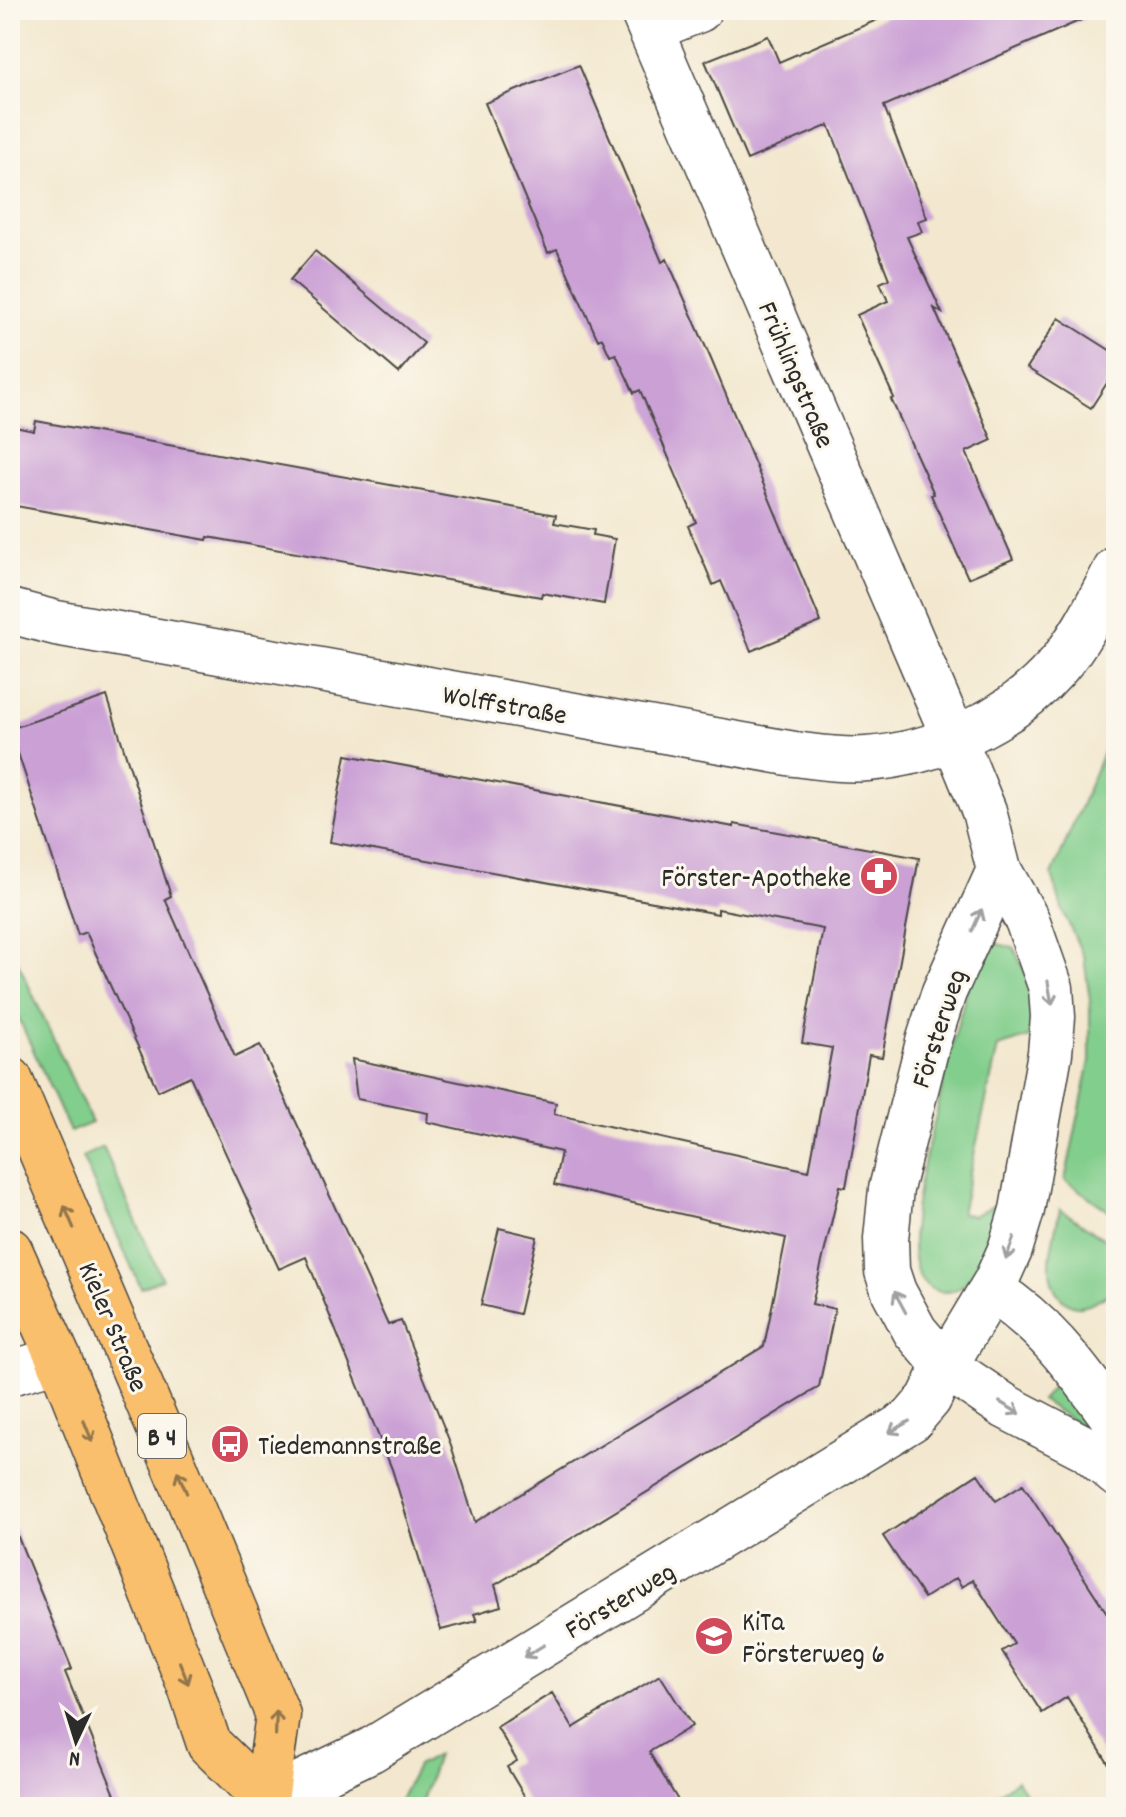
<svg xmlns="http://www.w3.org/2000/svg" width="1126" height="1817" font-family="Dekko,sans-serif">
<rect width="100%" height="100%" fill="#fbf7ec"/>
<filter id="ink" filterUnits="userSpaceOnUse"><feTurbulence type="fractalNoise" baseFrequency=".0125" numOctaves="2"/><feDisplacementMap in="SourceGraphic" scale="16" xChannelSelector="R" yChannelSelector="G"/><feConvolveMatrix kernelMatrix="1 2 1 2 8 2 1 2 1" color-interpolation-filters="sRGB"/></filter>
<filter id="wash" filterUnits="userSpaceOnUse"><feTurbulence type="fractalNoise" baseFrequency=".006" numOctaves="4" result="noise"/><feDisplacementMap in="SourceGraphic" scale="32" xChannelSelector="R" yChannelSelector="G"/><feGaussianBlur stdDeviation="1.8" result="paint"/><feColorMatrix in="noise" values="0 0 0 0 0 0 0 0 0 0 0 0 0 0 0 0 0 1.4 0 .05"/><feComposite in="paint" operator="in"/></filter>
<g filter="url(#wash)">
<rect width="100%" height="100%" fill="#f3e8cf"/>
<path fill="#82ce8c" stroke="#567c5c" stroke-width="2" d="M1116,722v494l-51,-36 25,-119v-61l-6,-42 -22,-49 -10,-34z
M998,944l16,4 19,42 3,45 -38,12 -37,166 12,3 28,-14c-7,26 -25,100 -64,89 -12,-3 -20,-16 -22,-27 -8,-42 10,-107 21,-149 8,-36 16,-71 26,-106 4,-16 9,-46 20,-57 4,-4 11,-6 16,-8z
M10,945l82,178 -22,9 -60,-133z
M103,1147l59,132 -21,9 -59,-131z
M1060,1209l56,38v42c-10,6 -24,16 -35,17 -6,1 -12,-2 -17,-6 -26,-21 -9,-64 -4,-91z
M1064,1376l28,46c-3,4 -6,5 -11,4l-40,-26z
M437,1755l-17,52h-19l-1,-7 17,-34z
M1017,1780l17,27h-56z"/>
<g id="blocks">
<path fill="#cba1d5" d="M900,10h204l-220,96 43,112 -9,3 4,11 -15,5 35,76 -8,-5 58,132 -26,12 47,107 -45,19 -37,-83 3,-1 -43,-95 3,-1 -37,-83 31,-14 -8,-18 9,-4 -60,-154 -82,35 -42,-99 63,-25 11,26z
M579,65l83,197 5,-3 44,100 110,263 -70,29 -30,-70 -8,4 -25,-59 8,-4 -56,-132 -6,3 -18,-39 -6,2 -8,-18 -4,2 -41,-91 -9,4 -63,-150z
M315,251l109,92 -25,30 -109,-93z
M1059,318l57,36v15l-25,39 -64,-40z
M36,421l520,94 -2,8 40,7 -1,5 22,4 -11,65 -62,-11 -1,4 -333,-60 -1,3 -197,-35v-79l24,5z
M107,696l64,200 -6,3 70,158 25,-12 45,96 83,184 13,-4 50,124 24,77 289,-176 22,-108 -232,-53 7,-33 -134,-30 1,-9 -71,-14 -5,-40 204,44 -2,11 255,57 23,-123 -30,-5 21,-114 -105,-20v5l-388,-72 16,-87 388,72v-3l185,34 -37,199 -13,-2 -23,132 -6,-1 -28,118 23,5 -16,78 -324,198 6,21 -27,8 3,7 -36,9 -49,-161 -86,-212 -27,12 -89,-193 -32,15 -72,-159 -8,3 -68,-206z
M499,1228l38,9 -18,77 -38,-9z
M978,1474l18,27 27,-17 93,143v149l-49,-79 -25,16 -40,-62 12,-7 -41,-64 -11,7 -6,-9 -32,20 -41,-62z
M11,1520l61,149 -7,3 55,135h-110z
M660,1675l32,51 -43,26 33,55h-151l-24,-40 10,-6 -20,-34 55,-34 21,35z"/>
</g>
</g>
<g filter="url(#ink)">
<use href="#blocks" fill-opacity="0" stroke="#494744" stroke-width="2"/>
<g fill="none" stroke-linecap="round" stroke-linejoin="round">
<g stroke="#494744" stroke-width="47">
<path id="minor" d="M651,29l48,-19
M10,611l46,12 738,131c25,3 49,7 73,5 69,-5 143,-38 189,-91 25,-29 42,-65 60,-99
M999,870l-55,122 -16,50 -37,147 -5,50 1,32 7,21 21,39 30,35 61,41 81,42 29,25
M991,1290c54,32 89,83 125,132
M10,1373l49,-14
M266,1800l105,-50 540,-330 18,-21 16,-33 51,-85 14,-31 12,-40 28,-157 3,-36 -2,-29 -24,-68 -28,-50 -15,-59 -30,-73 -312,-728"/>
</g>
<g stroke="#494744" stroke-width="47">
<path id="primary" d="M10,1079l162,380 106,256 -12,85 2,7
M10,1250l49,109 131,328 19,57 57,56"/>
</g>
<use href="#minor" stroke="#fff" stroke-width="44"/>
<use href="#primary" stroke="#f9bf6d" stroke-width="44"/>
</g>
<defs><path id="oneway-shaft" d="M-6 0H5M1.5-3L5.5 0L1.5 3" fill="none" stroke-width="1.6" stroke-linecap="round" stroke-linejoin="round" transform="scale(2)"/></defs>
<g stroke="#a0a0a0">
<use href="#oneway-shaft" transform="translate(977 920) rotate(-66)"/>
<use href="#oneway-shaft" transform="translate(1050 993) rotate(80)"/>
<use href="#oneway-shaft" transform="translate(1010 1248) rotate(110)"/>
<use href="#oneway-shaft" transform="translate(900 1302) rotate(-118)"/>
<use href="#oneway-shaft" transform="translate(1010 1408) rotate(30)"/>
<use href="#oneway-shaft" transform="translate(899 1427) rotate(150)"/>
<use href="#oneway-shaft" transform="translate(534 1651) rotate(149)"/>
</g>
<g stroke="#92754c">
<use href="#oneway-shaft" transform="translate(69 1217) rotate(-113)"/>
<use href="#oneway-shaft" transform="translate(88 1431) rotate(68)"/>
<use href="#oneway-shaft" transform="translate(182 1482) rotate(-113)"/>
<use href="#oneway-shaft" transform="translate(184 1673) rotate(68)"/>
<use href="#oneway-shaft" transform="translate(276 1723) rotate(-88)"/>
</g>
</g>
<defs>
<g id="pharmacy-disc" transform="scale(2)"><circle r="9.5" fill="#d1495b" stroke="#fbf7ec"/><path d="M-2-6h4v4h4v4h-4v4h-4v-4h-4v-4h4Z" fill="#fff"/></g>
<g id="bus-disc" transform="scale(2)"><circle r="9.5" fill="#d1495b" stroke="#fbf7ec"/><path d="M-5-6H5V4H4V6H2V4H-2V6H-4V4H-5ZM-3.5-4V0h7V-4ZM-3.5 1.2v1.5H-2V1.2ZM2 1.2v1.5H3.5V1.2Z" fill="#fff"/></g>
<g id="school-disc" transform="scale(2)"><circle r="9.5" fill="#d1495b" stroke="#fbf7ec"/><path d="M0-5L7-2L0 1L-7-2ZM-4 1L0 2.5L4 1V4Q0 6-4 4Z" fill="#fff"/></g>
</defs>
<g fill-rule="evenodd">
<use href="#pharmacy-disc" x="879" y="876"/>
<use href="#bus-disc" x="230" y="1444"/>
<use href="#school-disc" x="714" y="1636"/>
</g>
<g text-anchor="middle" stroke-width="6" stroke-linejoin="round" paint-order="stroke">
<rect fill="#fbf7ec" stroke="#696865" stroke-width="2" x="138" y="1414" width="48" height="44" rx="6"/>
<g font-size="26" font-weight="bold" fill="#2b2b2b">
<text x="162" y="1445">B 4</text>
</g>
<g font-size="28" fill="#2b2b2b" stroke="#fbf7ec">
<text transform="translate(798 374) rotate(67)" y="10">Frühlingstraße</text>
<text transform="translate(505 703) rotate(10)" y="10">Wolffstraße</text>
<text transform="translate(937 1028) rotate(-72)" y="10">Försterweg</text>
<text transform="translate(115 1326) rotate(67)" y="10">Kieler Straße</text>
<text transform="translate(619 1599) rotate(-31)" y="10">Försterweg</text>
</g>
<g font-size="28" fill="#2b2b2b" stroke="#fbf7ec" text-anchor="start">
<text x="851" y="886" text-anchor="end">Förster-Apotheke</text>
<text x="258" y="1454">Tiedemannstraße</text>
<text x="742" y="1630">KiTa<tspan x="742" dy="32">Försterweg 6</tspan></text>
</g>
</g>
<rect width="1126" height="1817" fill="none" stroke="#fbf7ec" stroke-width="40"/>
<g transform="translate(76 1741) rotate(184)" stroke="#fbf7ec" stroke-width="6" paint-order="stroke">
<path d="M0-6L14 30L0 20L-14 30Z" fill="#2b2b2b"/>
<text y="-12" font-size="22" font-weight="bold" text-anchor="middle" fill="#2b2b2b">N</text>
</g>
</svg>
